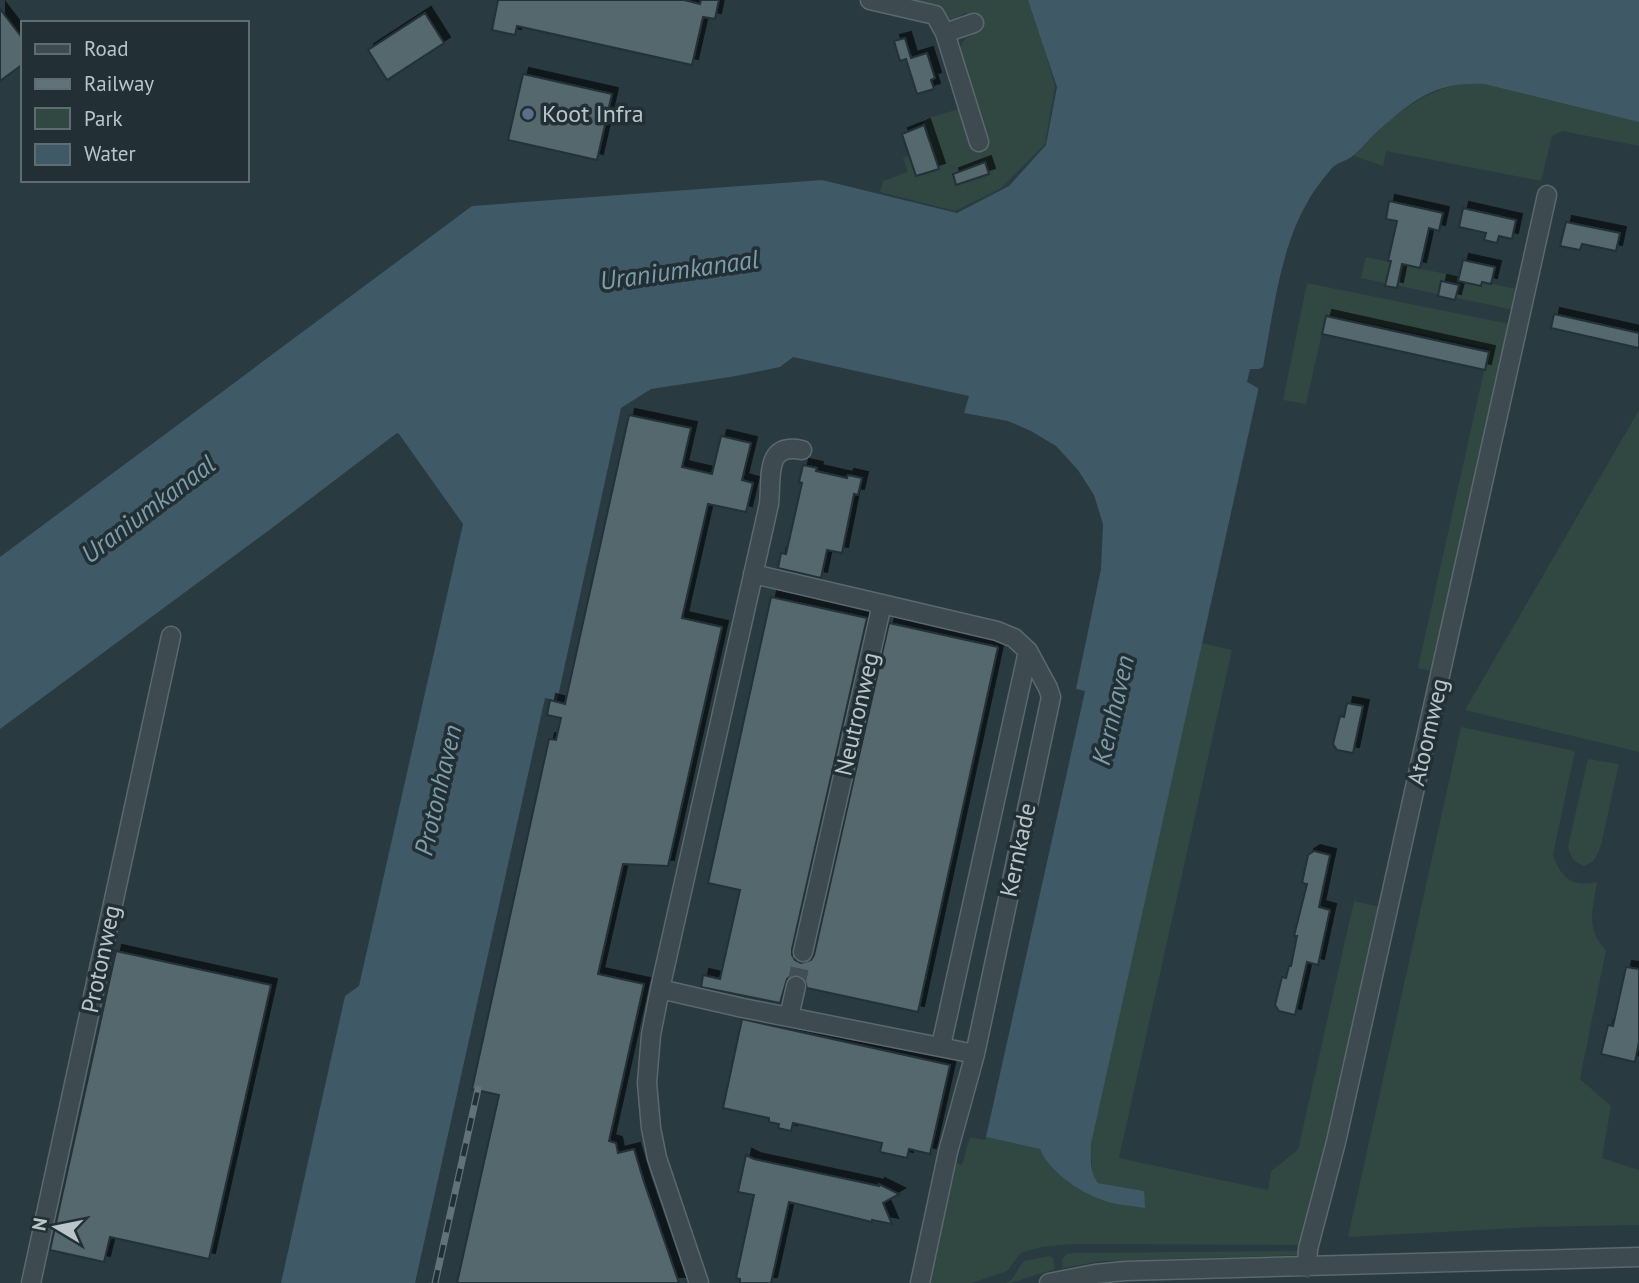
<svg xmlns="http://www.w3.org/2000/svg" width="1639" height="1283" font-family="'PT Sans',sans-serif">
<defs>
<filter id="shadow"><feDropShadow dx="6" dy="-6" stdDeviation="0" flood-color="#0009"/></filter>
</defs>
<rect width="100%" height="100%" fill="#293a40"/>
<path fill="#314842" d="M913,0h115l13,37 14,49 -10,58 -45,45 -45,22 -75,-19 3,-11 25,-9 -5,-14 29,-10 -10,-28 50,-15 -13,-56 6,-10 15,-8 3,-14 -18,-4 -7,4 -8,2 -6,-5 -2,-7z
M1464,83l20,1 155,38v24l-77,-15 -10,5 -11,45 -155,-30 -3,15 -29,-10c31,-34 63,-64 110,-73z
M1366,257l155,33 -4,19h-8l-148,-31z
M1307,283l207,42 -79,347 -17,-4 71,-320 -163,-34 -20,90 -23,-4z
M1639,410v342l-174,-42z
M1201,643l31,7 -113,508 149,32 3,-19 27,-21 56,-249 26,6 -75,338 -233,-1 -31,3 -20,6 -14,18 -35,12h-43l25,-120 8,2 8,-28 15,3 1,-3 54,12c7,18 41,45 60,50 9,3 33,-6 44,-8l-46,-8 -6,-8 -1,-31z
M1461,727l114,24 -22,103c7,23 19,34 44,28 -4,27 -12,47 9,68l-26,129 31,27 -9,52 37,12v55l-106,2 -185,10z
M1588,759l31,5 -18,81c-4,11 -6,17 -17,21 -11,-4 -14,-10 -16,-20z
M1305,1251l-1,4 -203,6 -38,7 -1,-8 4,-6 8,-1z
M1049,1256l4,2 2,11 -45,14h-5c11,-3 12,-15 19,-22z"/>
<path fill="#3f5a66" d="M1028,0h611v122l-155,-38c-47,-3 -70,15 -104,45 -9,8 -17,18 -26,26 -7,6 -16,7 -22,13 -9,11 -19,23 -25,35 -27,46 -34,111 -44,164l-4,2h-9l-3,13 11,6v3l-167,753c0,14 -2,28 7,39l46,8 1,17c-15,-3 -32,-3 -45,-9 -21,-7 -52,-29 -60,-50l-54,-12 99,-446 -9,-2 25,-120 2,-45 -9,-29 -16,-25 -22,-24 -25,-15 -23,-10 -44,-8 5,-17 -176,-39 -13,10 -44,9 -85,13 -30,19 -64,293 -12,-3 -130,585h-134l64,-287 14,-10 104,-462 -64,-90 -2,-1 -129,98 -268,198v-172l472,-351 350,-26 135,33 52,-27 37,-41 11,-58z"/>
<path fill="#55676d" stroke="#243238" stroke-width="2" filter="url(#shadow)" d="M498,0h186l16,4 1,-4h18l-4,19 -12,-2 -11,48 -175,-39 -2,9 -23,-5z
M0,9l23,30v25l-23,17z
M425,13l19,30 -57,37 -19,-30z
M905,38l6,20 16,-5 8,25 -4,2 3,9 -17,5 -11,-35 -6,2 -6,-20z
M523,74l89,20 -15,66 -89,-20z
M924,125l15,44 -23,7 -14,-42z
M985,162l4,12 -33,11 -3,-11z
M1389,201l54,12 -4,18 -10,-3 -9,40 -18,-4 -5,24 -12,-2 6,-25h-3l9,-40 -11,-2z
M1463,208l53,12 -4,19 -13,-3 -2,7 -13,-3 2,-7 -27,-6z
M1566,222l54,11 -4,18 -34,-7 -2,6 -20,-4z
M1463,260l32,7 -4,17 -9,-2 -1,4 -23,-5z
M1441,281l18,4 -4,15 -17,-4z
M1554,314l85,19v15l-88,-20z
M1326,316l163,36 -4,18 -163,-36z
M629,415l62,13 -9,39 30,7 9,-38 30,7 -9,37 11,3 -7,29 -38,-8 -26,114 40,9 -54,239 -45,-2 -25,110 46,10 -35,157 7,2 2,10 16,-4 10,33 35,101h-222l42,-188 -27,-6 77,-350 7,1 5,-22 -14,-3 3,-15 15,4z
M803,465l14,3 -1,3 31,7 1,-3 14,3 -4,17 -4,-1 -12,59 -15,-3 -6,28 -43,-10 3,-15 5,1 16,-71 -3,-1z
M771,597l96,21 -75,331v6l3,5 6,3 10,-3 3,-5 75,-332 109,24 -80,365 -111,-24 -3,-10 -6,-3h-6l-5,4 -7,24 -79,-16 2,-12 17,4 20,-89 -32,-7z
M1347,703l16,3 -10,47 -16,-3 -4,-6 7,-28 4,1z
M1314,851l16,4 -11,52 11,3 -12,55 -11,-3 -12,53 -16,-4 -4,-6 7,-28 4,1 3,-12h2l6,-30h-3l13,-52 -5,-1 6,-28z
M116,951l155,34 -62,274 -99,-22 -6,25 -54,-12z
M1626,967l13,2v73l-4,20 -34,-8 7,-29 5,1z
M742,1019l208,46 -20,89 -21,-5 -2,9 -27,-6 2,-9 -89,-20 -2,8 -13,-3 1,-4 -10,-2v-4l-46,-10z
M746,1155l8,4 125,27v-2l20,10 -16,9 9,21 -20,-4v2l-83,-20 -18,81h-31v-4l-4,-1 18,-83 -16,-3z"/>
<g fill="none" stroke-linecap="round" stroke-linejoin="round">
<path stroke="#3f4f55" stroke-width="18" stroke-dasharray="18 9" stroke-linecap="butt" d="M796,986l7,-34"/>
<g stroke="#5b686e" stroke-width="21">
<path id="minor" d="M870,0l65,15 10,18 34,109
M945,33l29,-10
M753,574l129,30 -79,348
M882,604l115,27 17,7 14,13 -87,395
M660,989l83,19 232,46
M789,1017l7,-31
M1307,1267l1,-18 28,-107 211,-947
M31,1283l140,-647
M699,1283l-42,-125 -6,-30 -4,-45 4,-48 9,-46 109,-485c3,-26 -5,-62 33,-54
M920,1283l28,-131 27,-98 76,-357 -3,-9 -20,-37
M1049,1283l46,-9 30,-3 514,-14"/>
</g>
<use href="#minor" stroke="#3d4a50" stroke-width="18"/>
<g stroke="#627279" stroke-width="7">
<path id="rail" d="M435,1283l43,-194"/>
</g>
<use href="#rail" stroke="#223036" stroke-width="4.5" stroke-dasharray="13" stroke-linecap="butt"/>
</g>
<circle fill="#5c6f8a" stroke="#223036" stroke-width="2.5" cx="528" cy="114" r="7"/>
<g text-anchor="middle" stroke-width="7" stroke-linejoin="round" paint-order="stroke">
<g font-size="24" fill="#bac5ca" stroke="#223036" text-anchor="start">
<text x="542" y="122">Koot Infra</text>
</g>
<g font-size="24" fill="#bac5ca" stroke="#223036">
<text transform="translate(857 714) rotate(-77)" y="8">Neutronweg</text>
<text transform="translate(1428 732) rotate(-77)" y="8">Atoomweg</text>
<text transform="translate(1018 850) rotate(-78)" y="8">Kernkade</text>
<text transform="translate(101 959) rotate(-78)" y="8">Protonweg</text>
</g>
<g font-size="26" font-style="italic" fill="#7e9daa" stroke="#223036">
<text transform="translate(679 270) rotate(-8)" y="9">Uraniumkanaal</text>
<text transform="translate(148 509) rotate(-37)" y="9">Uraniumkanaal</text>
<text transform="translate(1113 710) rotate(-77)" y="9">Kernhaven</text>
<text transform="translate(438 790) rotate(-77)" y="9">Protonhaven</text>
</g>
</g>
<rect x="21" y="21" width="228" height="161" fill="#223036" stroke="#5f6c71" stroke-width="2"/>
<rect x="35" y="44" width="35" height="10" fill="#3d4a50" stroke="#5f6c71" stroke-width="2"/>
<text x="84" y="56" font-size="21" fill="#bac5ca">Road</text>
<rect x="35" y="79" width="35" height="10" fill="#627279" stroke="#5f6c71" stroke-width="2"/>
<text x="84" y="91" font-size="21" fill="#bac5ca">Railway</text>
<rect x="35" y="108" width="35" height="21" fill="#314842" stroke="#5f6c71" stroke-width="2"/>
<text x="84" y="126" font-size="21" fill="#bac5ca">Park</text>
<rect x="35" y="144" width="35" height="21" fill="#3f5a66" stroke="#5f6c71" stroke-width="2"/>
<text x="84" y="161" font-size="21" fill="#bac5ca">Water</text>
<g transform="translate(56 1227) rotate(280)" stroke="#223036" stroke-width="5" paint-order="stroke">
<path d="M0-5L12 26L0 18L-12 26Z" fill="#bac5ca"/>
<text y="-10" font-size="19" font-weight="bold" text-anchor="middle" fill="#bac5ca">N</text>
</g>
</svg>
